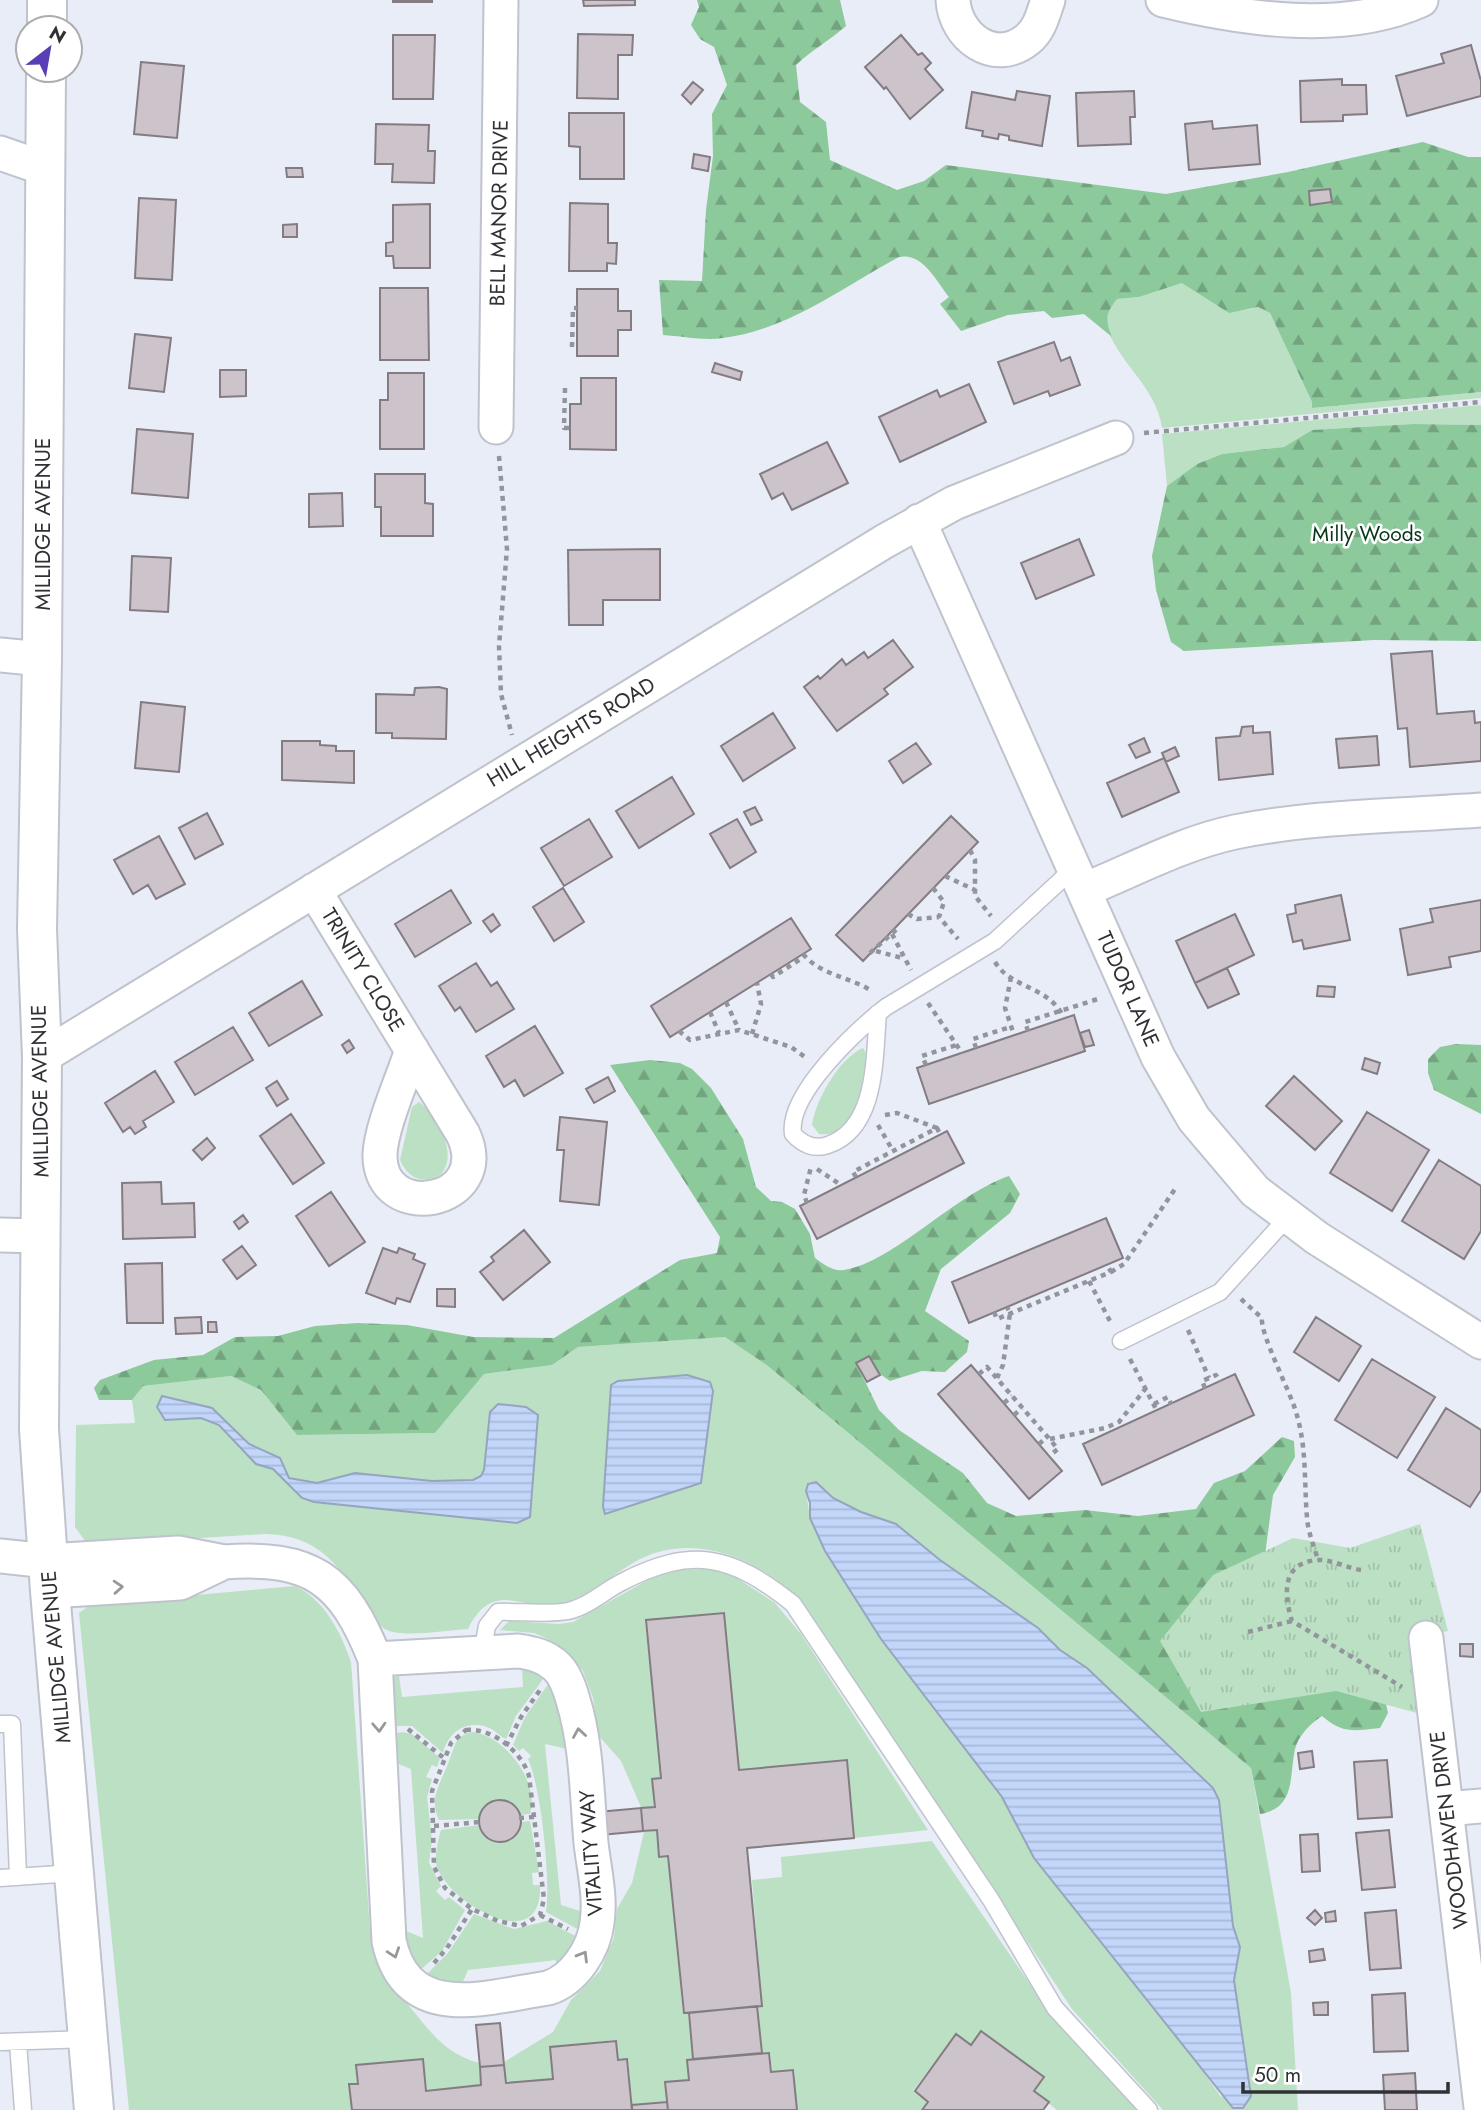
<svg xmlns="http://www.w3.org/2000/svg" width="1481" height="2110" font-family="Jost,sans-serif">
<defs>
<pattern id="forest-firs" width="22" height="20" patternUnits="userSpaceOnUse" patternTransform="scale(1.75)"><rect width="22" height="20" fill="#8cc99b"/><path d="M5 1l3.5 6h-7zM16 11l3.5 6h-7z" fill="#73a47f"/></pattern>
<pattern id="park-tufts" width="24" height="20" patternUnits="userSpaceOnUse" patternTransform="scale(1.75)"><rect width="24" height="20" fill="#bbe0c3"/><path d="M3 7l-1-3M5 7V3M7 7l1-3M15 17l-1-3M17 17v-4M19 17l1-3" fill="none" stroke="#a1c1a8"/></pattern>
<pattern id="water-rules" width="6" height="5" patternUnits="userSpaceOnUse" patternTransform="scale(1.75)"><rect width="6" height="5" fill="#c2d6fa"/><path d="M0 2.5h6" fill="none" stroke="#a7b8d7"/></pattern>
</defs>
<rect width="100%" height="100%" fill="#e9edf7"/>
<path fill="#bbe0c3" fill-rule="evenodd" d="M1182,283c33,13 35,37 76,24l12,6 42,89v6l169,-16v6l-319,30c-5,-42 -48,-68 -56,-105 -2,-9 5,-17 11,-24l22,-2z
M1481,405v20l-68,-1 -101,6 -28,17 -62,7 -25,10 -30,22 -5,-52z
M863,1048l3,5c-2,27 -7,86 -47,81l-7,-9c3,-24 28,-68 51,-77z
M419,1102c18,14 40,52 22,72 -17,11 -33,5 -41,-14l12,-53z
M725,1337l43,29 483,402 40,225 7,117h-135l-91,-101 -266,-400c-37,-47 -108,-79 -166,-50 -25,13 -47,34 -74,44 -36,14 -71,-29 -98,26 -21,1 -64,9 -81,1 -10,-4 -16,-16 -21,-24 -28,-41 -47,-71 -101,-72l-177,11 -13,-18 1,-102 59,-2 -3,-23 11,-14 88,-10 30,14 36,45 138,-2 49,-59 68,-9 26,-18zM816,1482l17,16 28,14 35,12 44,36 97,68 23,22 27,18 109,102 23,30 14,127 7,20 -6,33 16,102 -29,15 -31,-44 -156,-195 -32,-61 -121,-158 -56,-88 -15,-33 -4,-27z
M708,1569l21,4 46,30 26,31 127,196 -74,8 -8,-78 -107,10 -15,-157 -79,7 16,157 -9,2 3,28h-14l-20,-46 -23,-26 -5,-37 -10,-27 -17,-20 -20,-13 -12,-5 -34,-3 9,-9 50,3 14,-2 82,-46 25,-6z
M295,1586c30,14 46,47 56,76l19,268c6,33 18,51 39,76 22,26 35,47 70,57l2,22 -55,6 -4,-32 -66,6 1,19 -8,1 3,25h-223l-50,-497 11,-8z
M522,1666l24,9 -30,41 -10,23c-7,-3 -12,-10 -19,-12 -22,-7 -39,6 -44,26l-31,-27h-26l4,-48 9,-2 3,21 121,-10z
M549,1683h4l19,67 -27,-6 16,161 25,8 -5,18 -35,-19c5,-31 -5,-125 -18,-153l3,-3 -8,-8 -4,3 -6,-6 12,-28z
M402,1732l10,2 28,24 -3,9 -5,-2 -6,12 6,2 -5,18 5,43 -3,23 12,23 -5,5 9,9 4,-3 16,13 -23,41 -23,20 -9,-12 -9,-30 22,9 -12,-169 -22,-9 -2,-25z
M472,1732c32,3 68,49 58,82l-11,1 -13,-15 -16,2 -11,17 -40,1c-11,-22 3,-39 10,-59 6,-14 5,-25 23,-29z
M530,1821l9,51 -7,1 1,12h7c3,73 -90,19 -103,-18 -3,-10 1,-27 4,-37l39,-5 1,6 14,11 16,-2 9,-13v-5z
M657,1830l2,26h9l15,157h5l5,46 -6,1 2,20 -23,2 1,20 -35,3 -4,-46 -10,1 -2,-20 -66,7 3,32 -47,4 -2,-21 49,-30 18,-32 29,-29 14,-33 3,-29 15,-26 12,-51z
M932,1841l117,171 88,98h-80l-23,-19 10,-14 -63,-47 -10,14 -15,-10 -43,57 14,11 -6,8h-124l-3,-41 -22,3 -2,-20 -8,1 -4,-46 4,-1 -10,-126 30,-3 -1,-20z
M474,1914l40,15 33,-8 32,17 -23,36v-14l-88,10 -7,16 -36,-10 23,-23z"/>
<path fill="url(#forest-firs)" d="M697,0h143l6,26c-16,14 -34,24 -50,39l4,37 26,20 4,38 67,30 27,-9 22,-16 220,29 122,-22 135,-30 45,15h13v235l-169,16v-6l-42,-89 -12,-6 -29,6 -47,-30 -43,14 -22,2c-12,15 -12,21 -5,38l-28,-23 -32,4 -8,-7 -36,4 -47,16 -21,-27 9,-7c-13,-16 -26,-45 -50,-40 -56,30 -111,73 -176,81 -19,3 -41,-2 -60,-3l-4,-55 43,1 4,-71 7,-54 -1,-42 15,-29 -13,-38 -14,-8 -9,-14 8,-18z
M1413,424l68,1v216l-107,-1 -190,11 -13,-9 -15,-52 -4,-34 15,-70 30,-22 25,-10 62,-7 28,-17z
M1456,1044l25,1v69l-47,-24 -6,-17v-14l12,-12z
M650,1060l30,3 12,6 19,19 32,51 13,48 15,14 11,1 13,7 15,25 5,24c8,6 19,14 29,12 50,-8 111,-76 165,-94l11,18 -10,19 -69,56 -16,42 44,30 -2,11 -22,20 -23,-1 -32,10 -10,-7 -11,-18 -13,7 23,47 20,20 64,43 24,30 29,13 69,-6 53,6 58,-7 18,-26 31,-12 37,-34 12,4 1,16 -22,38 -8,60 60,132 60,12 3,14 -8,15c-26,3 -37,6 -58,-12 -11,7 -24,20 -27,33 -6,28 1,59 -35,65l-9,-46 -483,-402 -43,-29 -147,10 -26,18 -68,9 -49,59 -138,2 -36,-45 -30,-14 -88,10 -11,14h-33l-5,-12 6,-8 54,-20 49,-5 32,-18 43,-1 37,-10 43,-3 49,2 66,12 81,1 126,-78 37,-7 3,-16 -110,-172z"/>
<path fill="url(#park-tufts)" d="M1420,1524l28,107 -40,8 9,74 -81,-22 -135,21 -41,-71 53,-66 80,-37 57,10z"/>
<path fill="url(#water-rules)" stroke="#96a4bf" stroke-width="2" d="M687,1375l23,7 3,9 -12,92 -96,31 -2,-7 8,-122 7,-4z
M162,1396l50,12 37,36 31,14 9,20 28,5 38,-10 77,8 41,-1 8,-4 3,-6 6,-58 8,-8 28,3 12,8 -8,102 -13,6 -203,-21 -12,-4 -29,-29 -17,-5 -37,-39 -18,-7 -36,2 -8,-13z
M816,1482l17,16 28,14 35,12 44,36 98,68 22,22 27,18 126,120 6,12 14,126 7,21 -6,33 17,116 -8,12h-10l-199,-250 -32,-61 -121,-158 -56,-88 -15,-33v-15l-4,-12 2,-7z"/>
<path fill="#ccc3cb" stroke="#847c83" stroke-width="2" d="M393,0h39v2h-39z
M583,0h52v5l-51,1z
M578,34l55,1 -1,20h-14v44l-41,-1z
M393,35h42l-2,64h-40z
M901,35l17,20 4,-2 9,10 -6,6 18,21 -33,29 -24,-32 -2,2 -19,-22z
M1471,45l10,36v15l-74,20 -11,-40 48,-13 -3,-9z
M141,62l43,4 -7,72 -43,-4z
M1342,79v6h24l1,29 -24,1v6l-42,1 -1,-41z
M693,82l10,8 -12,14 -9,-9z
M1017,91l33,5 -8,50 -33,-6v-4l-10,-2 -1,5 -16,-3 1,-5 -17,-3 6,-36 43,8z
M1134,91l1,26h-5l1,27 -53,2 -2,-53z
M569,113h55v66h-44v-32l-11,-1z
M1212,121l1,8 44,-4 3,39 -71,6 -4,-46z
M376,124l53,1 -1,26h7l-1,32 -42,-1 1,-18h-18z
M694,154l16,3 -2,14 -16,-3z
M286,168h16l1,9h-16z
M1330,189l2,13 -22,3 -1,-14z
M139,198l37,2 -4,80 -37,-2z
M570,203l38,1v39h9l-1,21 -9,-1v8h-38z
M430,204v64h-36l-1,-12h-7v-13l7,-1v-37z
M297,224v13h-14v-12z
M380,288h48l1,72h-49z
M577,289h41v22h13v19h-13v26h-41z
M135,334l36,4 -7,54 -35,-4z
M1054,342l7,19 9,-4 10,28 -30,11 -2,-5 -34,13 -16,-42z
M715,363l27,9 -2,8 -28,-8z
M220,370h26v26l-26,1z
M388,373h36v76h-44v-49h8z
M581,378h35v72l-46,-1v-45h11z
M969,384l17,38 -86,40 -21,-45 58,-27 3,7z
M137,429l56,5 -5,64 -56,-5z
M827,442l21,41 -56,27 -9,-17 -11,6 -12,-25z
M375,474h50v29l8,1v32h-52v-29h-6z
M342,493l1,33 -34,1v-33z
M1079,539l15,36 -58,24 -15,-36z
M660,549v51h-57v25h-34l-1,-75z
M132,556l39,2 -3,54 -38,-2z
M893,640l20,27 -29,22 4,5 -51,37 -33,-44 14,-11 2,3 22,-20 4,6 18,-13 4,6z
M1432,651l5,63 37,-3 1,12 6,-1v39l-71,6 -3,-39 -9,1 -7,-75z
M439,687l8,2 -1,50 -54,-1v-5h-16v-39l38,1 1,-7z
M141,702l44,5 -6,65 -44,-4z
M773,713l22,35 -52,33 -22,-35z
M1253,726v7l17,-1 3,42 -54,6 -3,-42 24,-2 2,-9z
M1377,736l2,29 -40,3 -3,-29z
M1144,738l6,14 -14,6 -7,-13z
M282,741h38v4l16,1v5h18v32l-72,-3z
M916,743l15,21 -28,19 -14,-22z
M1175,747l4,9 -13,6 -4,-9z
M1164,758l15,34 -57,25 -15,-34z
M672,777l22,37 -55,34 -23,-37z
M755,807l7,13 -11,5 -7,-13z
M207,813l16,31 -28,15 -16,-31z
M951,816l27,26 -115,119 -27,-26z
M589,819l23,38 -48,29 -23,-38z
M737,819l19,33 -26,16 -20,-34z
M159,836l26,48 -29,15 -8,-14 -15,9 -19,-34z
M563,888l21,34 -30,19 -21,-34z
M451,890l20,33 -56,34 -20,-33z
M1341,895l9,45 -46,9 -2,-9 -9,2 -6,-27 9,-2 -1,-8z
M1481,900v51l-32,6 2,10 -43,8 -8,-46 33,-7 -3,-13z
M493,914l7,11 -9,7 -8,-11z
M1235,914l19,41 -59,28 -19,-42z
M791,918l20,31 -141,88 -19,-31z
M476,963l15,23 6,-4 17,27 -38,23 -16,-25 -5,4 -16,-25z
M1227,968l12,26 -31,14 -13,-25z
M302,981l20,34 -53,31 -20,-33z
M1318,986l17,1 -1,10 -17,-1z
M1074,1015l11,36 -156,53 -12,-36z
M535,1026l28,47 -39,23 -9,-16 -11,7 -18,-31z
M233,1027l20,33 -58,35 -20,-33z
M1089,1030l5,15 -9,2 -5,-14z
M349,1040l5,8 -7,5 -5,-8z
M1365,1058l15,5 -3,11 -15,-5z
M155,1071l19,31 -31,19 3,6 -11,7 -5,-7 -7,5 -18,-29z
M1294,1076l48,45 -27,29 -49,-44z
M608,1077l7,14 -21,12 -8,-14z
M277,1081l11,18 -11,7 -11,-18z
M1367,1112l62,38 -37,61 -62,-38z
M291,1114l33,49 -31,21 -33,-48z
M560,1117l47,5 -8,83 -39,-4 4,-51h-7z
M947,1131l17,32 -147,76 -17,-33z
M207,1138l8,10 -13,12 -9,-10z
M1439,1160l42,26v45l-17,28 -62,-38z
M161,1182l1,22 32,-1 1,34 -72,2 -1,-56z
M331,1192l34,50 -36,24 -33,-50z
M243,1215l5,7 -9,7 -5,-7z
M1106,1218l17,40 -154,65 -17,-41z
M524,1230l26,32 -47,38 -23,-28 14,-11 -3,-4z
M242,1246l14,19 -19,14 -14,-19z
M383,1248l14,5 2,-5 16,6 -2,5 12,5 -15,38 -13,-4 -2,6 -29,-11z
M162,1263l1,60h-36l-2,-59z
M437,1289h18v18l-18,-1z
M201,1317l1,16 -26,1 -1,-16z
M1316,1317l45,29 -22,35 -45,-29z
M208,1322h8l1,10h-9z
M869,1356l11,19 -13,7 -11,-19z
M1372,1359l63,38 -38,61 -62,-38z
M971,1365l91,106 -33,28 -91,-105z
M1235,1374l19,41 -152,70 -19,-41z
M1446,1408l35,22v60l-11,17 -62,-37z
M724,1613l15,157 108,-10 7,78 -107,10 15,158 -78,7 -16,-157 -9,1 -2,-27 -14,1 -2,-23 14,-1 -3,-28 9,-1 -15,-158z
M1460,1644h13v13l-13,-1z
M1312,1751l2,16 -14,2 -2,-16z
M1387,1760l5,57 -34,2 -4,-57z
M479 1821a21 21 0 1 1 42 0a21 21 0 1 1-42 0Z
M641,1808l2,23 -42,4 -3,-23z
M1389,1830l6,57 -33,3 -6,-57z
M1318,1834l2,37 -18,1 -2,-37z
M1315,1910l7,8 -7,7 -8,-7z
M1396,1910l5,58 -31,2 -5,-57z
M1335,1911l1,10 -10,1 -1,-9z
M1323,1949l2,11 -15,2 -1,-11z
M1405,1993l3,58 -34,1 -2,-57z
M1328,2002v13h-14l-1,-12z
M757,2006l5,47 -69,6 -4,-46z
M500,2023l4,42 -24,2 -4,-42z
M981,2031l63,46 -10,14 15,11 -6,8h-121l6,-8 -13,-11 41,-57 15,11z
M616,2041l2,19 9,-1 5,51h-280l-3,-26h9l-2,-19 67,-6 3,32 55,-6 -1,-18 24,-2 2,18 47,-4 -3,-32z
M769,2053l2,19 22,-2 4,40h-129l-3,-28 24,-2 -2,-20z
M1415,2073l2,37h-32l-2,-35z
M667,2102l1,8h-36v-5z"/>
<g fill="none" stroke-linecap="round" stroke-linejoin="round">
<g stroke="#bfc3cc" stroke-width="19">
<path id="service" d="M878,1013c-4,43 0,115 -50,132 -14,5 -26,-1 -35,-11 -6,-40 64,-104 93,-127l109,-66 79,-73
M1121,1341l99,-49 67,-74
M482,1653l5,-27 11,-14c22,-1 48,3 70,-1 19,-4 35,-19 52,-28 72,-38 112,-28 173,21l198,296 64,108 94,102
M0,1724h12l6,153
M0,1878l74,-5
M0,2042l89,-3
M18,2043l5,67"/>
</g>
<g stroke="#bfc3cc" stroke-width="37">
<path id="minor" d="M953,0c2,36 41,67 75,39 12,-10 15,-25 20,-39
M1163,0c79,19 181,35 258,0
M0,153l46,16
M496,427l5,-427
M919,521l239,536 36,62 61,72 62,47 164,104
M0,655l42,4
M314,890l149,244c33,71 -85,91 -83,20 1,-27 23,-76 32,-104
M1084,890c49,-20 99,-47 151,-58 78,-16 166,-16 246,-22
M42,1057l843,-516 69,-38 162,-65
M0,1235l41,1
M0,1556l48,5 130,-8 46,9 -44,21 -130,8
M224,1562c87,-6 119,16 151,97l14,282c18,84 98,56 159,47 26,-8 46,-39 49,-65 4,-26 -3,-54 -6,-80 -4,-46 -4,-98 -18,-143 -3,-11 -8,-25 -16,-33 -11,-11 -25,-14 -39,-16l-143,8
M1426,1638l55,469
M1446,1809l35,-3"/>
</g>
<g stroke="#bfc3cc" stroke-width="42">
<path id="tertiary" d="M47,28v-28
M46,70l-4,589 -5,270 5,128 -3,372 11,162 44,519"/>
</g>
<path stroke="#92959c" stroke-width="4.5" stroke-dasharray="5 5" stroke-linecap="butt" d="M572,347l1,-39h4
M565,388l-1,40h6
M1144,433l337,-31
M499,456l8,93 -8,97 2,48 11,41
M970,850l5,10v36l16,20
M945,876l30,14
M933,888l11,14 -5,15 19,22
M908,914l9,5 22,-2
M892,934l19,36
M876,951l26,7
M870,953l27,-24 -2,-2
M803,954c17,21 47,23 69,37
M995,962c16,27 55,24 69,56
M771,974l2,3 32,-21
M1011,977l-6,31 9,27
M726,1002l13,28
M928,1003l34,50
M710,1012l9,21
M679,1031l11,9 49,-10 52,17 14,10
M1028,1031l-3,-9 76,-24
M752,1034l9,-30 -4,-21
M976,1048l-3,-9 37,-12
M926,1065l-4,-9 35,-11
M885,1115l12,-2 40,15
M878,1125l15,26
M817,1169l24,16
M856,1177l-3,-5 84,-44 3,6
M807,1203l-3,-8 7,-28
M1111,1272l13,-8 51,-75
M1089,1281l22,42
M1241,1299l21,19c-2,16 28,73 34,94 11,36 8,70 11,106 1,14 7,28 11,42
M994,1312l3,7 99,-41 15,-6 -4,-7
M1188,1330l21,48
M1130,1359l27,52
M979,1374l8,-7 71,82 -9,7
M997,1378l6,-13 7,-52 -3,-6
M1205,1388l-3,-7 14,-6 4,7
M1004,1403l8,-7
M1154,1404l14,-7 3,7
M1014,1415l8,-7
M1050,1439l55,-11 14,-6 27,-34
M1039,1444l8,-7
M1361,1570c-14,-2 -30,-11 -44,-10 -36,3 -33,35 -25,61l110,66
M1248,1632l44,-11
M408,1729l37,30
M466,1730c26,-3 56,22 63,46l15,123 -4,16 -19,11 -23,-5 -26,-12 -27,-21 -11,-21 -2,-76 19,-48z
M506,1746l15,-29 19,-27
M519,1818l16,-1
M434,1826l46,-4
M540,1915l28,14
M434,1963l13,-15 25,-39"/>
<use href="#service" stroke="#fff" stroke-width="16"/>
<use href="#minor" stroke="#fff" stroke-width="33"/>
<use href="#tertiary" stroke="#fff" stroke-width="38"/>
</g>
<defs><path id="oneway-chevron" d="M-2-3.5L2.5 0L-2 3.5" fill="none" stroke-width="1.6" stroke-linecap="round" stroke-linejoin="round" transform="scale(1.75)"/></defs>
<g stroke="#97989a">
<use href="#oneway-chevron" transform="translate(118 1587) rotate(-4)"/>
<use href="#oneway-chevron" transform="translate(379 1727) rotate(87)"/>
<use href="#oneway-chevron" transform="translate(579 1733) rotate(-99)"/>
<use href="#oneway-chevron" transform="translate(394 1953) rotate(71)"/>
<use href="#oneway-chevron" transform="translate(583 1956) rotate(-59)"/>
</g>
<g text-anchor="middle" stroke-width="5" stroke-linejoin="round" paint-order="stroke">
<g font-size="21" fill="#2f3134" stroke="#fff">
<text transform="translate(499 213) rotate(-89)" y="7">BELL MANOR DRIVE</text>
<text transform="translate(43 524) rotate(-90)" y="7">MILLIDGE AVENUE</text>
<text transform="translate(571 732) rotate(-31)" y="7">HILL HEIGHTS ROAD</text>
<text transform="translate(363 970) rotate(59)" y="7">TRINITY CLOSE</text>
<text transform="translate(1128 989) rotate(66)" y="7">TUDOR LANE</text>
<text transform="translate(40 1091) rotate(-91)" y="7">MILLIDGE AVENUE</text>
<text transform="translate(56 1657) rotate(-95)" y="7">MILLIDGE AVENUE</text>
<text transform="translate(1449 1830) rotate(-97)" y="7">WOODHAVEN DRIVE</text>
<text transform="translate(591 1853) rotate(-94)" y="7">VITALITY WAY</text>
</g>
<g font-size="21" fill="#07371a" stroke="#fff">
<text x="1367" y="541">Milly Woods</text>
</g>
</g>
<g transform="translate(49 49) rotate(31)"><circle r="33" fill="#ffffff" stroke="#acadae" stroke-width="2"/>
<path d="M0-5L12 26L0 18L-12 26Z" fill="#583fb7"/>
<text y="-10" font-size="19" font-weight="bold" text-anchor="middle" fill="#2f3134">N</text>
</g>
<path d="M1243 2082v10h205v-10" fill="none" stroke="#2f3134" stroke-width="3.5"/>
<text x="1254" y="2082" font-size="21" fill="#2f3134" stroke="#ffffff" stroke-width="5" paint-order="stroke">50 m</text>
</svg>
